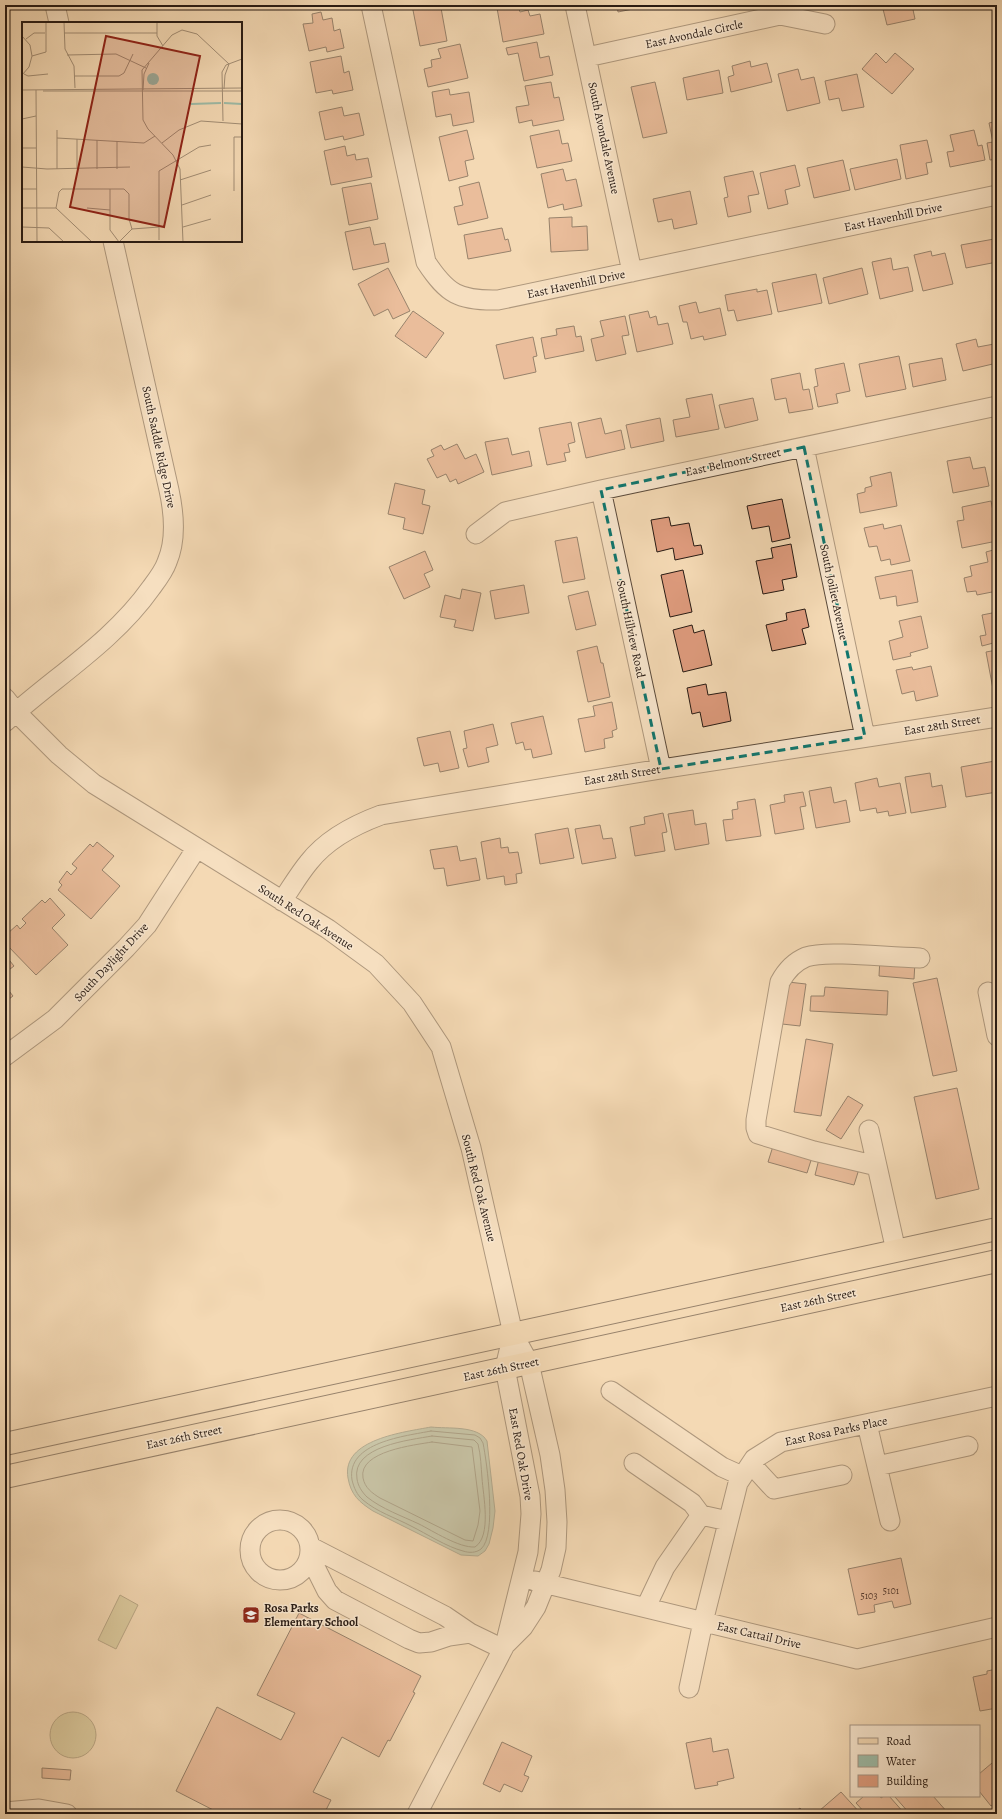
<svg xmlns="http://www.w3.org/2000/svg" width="1002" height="1819" font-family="Alegreya,serif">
<rect width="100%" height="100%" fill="#f4d9b4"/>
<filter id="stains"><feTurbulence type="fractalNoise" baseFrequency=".005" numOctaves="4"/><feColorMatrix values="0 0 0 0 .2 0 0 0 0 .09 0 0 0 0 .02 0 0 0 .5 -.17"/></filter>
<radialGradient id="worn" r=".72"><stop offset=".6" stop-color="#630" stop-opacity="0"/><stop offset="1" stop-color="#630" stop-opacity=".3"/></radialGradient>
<path fill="#c2bd88" stroke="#746c4e" d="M120,1595l18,10 -22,44 -18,-9z
M50 1735a23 23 0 1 1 46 0a23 23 0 1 1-46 0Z"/>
<path fill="#9dbba7" stroke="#6e7b6c" d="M431,1427c17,2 47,-2 56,14l8,70 -2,17 -4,16 -4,7 -7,5 -17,-1 -88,-44c-14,-9 -22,-16 -25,-33 -7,-39 57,-46 83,-51z"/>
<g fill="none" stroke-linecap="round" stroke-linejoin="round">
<path stroke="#626a5d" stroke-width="1" d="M431,1431l44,4 5,3 3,5c4,20 14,92 -2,106 -5,4 -12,4 -18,2 -16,-4 -36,-17 -52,-25 -15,-8 -34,-14 -48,-26 -6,-5 -9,-12 -11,-20 -6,-38 54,-44 79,-49z
M432,1436l42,4 4,4c3,12 3,23 4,34 1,17 10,58 -7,69 -16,1 -42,-16 -56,-23 -17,-8 -37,-15 -52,-27 -5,-5 -9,-11 -10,-18 -6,-33 53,-39 75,-43z
M432,1442l40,5 8,64 -2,14 -5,16 -8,-1 -85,-42c-8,-5 -15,-10 -17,-20 -5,-27 52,-33 69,-36z"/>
</g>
<path fill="#de9b7d" stroke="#271a13" d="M412,5h20l1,4 8,-1 6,33 -27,5z
M512,5h6l2,7 8,-2 2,6 10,-2 4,20 -41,8 -6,-34z
M617,5h36l-35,7z
M882,5h30l3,14 -28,6z
M321,12l2,8 9,-2 2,13 6,-2 4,19 -17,4 -1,-5 -17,4 -6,-27 10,-1 -1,-9z
M537,42l3,16 9,-2 4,19 -29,6 -6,-28 -10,2 -2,-7z
M460,44l8,34 -40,9 -4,-18 8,-2 -1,-7 10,-2 -3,-9z
M876,53l10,10 9,-10 19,16 -22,25 -30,-25z
M341,56l3,17 5,-2 4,19 -20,4 -1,-4 -16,3 -6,-31z
M750,61l1,6 16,-4 5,19 -41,10 -3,-15 6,-2 -2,-9z
M798,69l3,11 13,-3 6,26 -33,8 -9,-37z
M719,70l4,23 -36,7 -4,-22z
M857,74l7,33 -22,4 -3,-13 -10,2 -4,-19z
M551,82l3,16 5,-1 5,23 -31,6 -1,-6 -13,3 -3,-16 13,-2 -4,-19z
M655,82l12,51 -24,5 -12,-51z
M449,89l1,6 19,-3 5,30 -21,4 -2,-12 -15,3 -4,-25z
M342,107l2,9 15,-3 5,22 -20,5 -1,-4 -18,4 -6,-28z
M997,121v38l-7,1 -3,-17 6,-1 -4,-19z
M467,130l7,29 -9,2 3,15 -19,5 -10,-44z
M559,130l3,14 6,-1 4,18 -35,7 -7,-32z
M974,130l4,16 4,-1 3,15 -35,7 -3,-15 7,-1 -4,-16z
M927,140l5,22 -6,1 2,11 -22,5 -6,-34z
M345,146l2,10 8,-2 1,6 12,-2 4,19 -41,8 -7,-34z
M897,159l4,20 -46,11 -5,-21z
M843,160l7,30 -36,8 -7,-30z
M795,165l5,21 -15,4 3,14 -20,5 -8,-36z
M563,169l3,12 10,-2 6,27 -18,4 -1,-6 -15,4 -7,-34z
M753,171l6,23 -11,2 3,16 -23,5 -4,-19 4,-1 -4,-20z
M479,182l9,36 -30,7 -4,-18 9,-2 -4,-18z
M371,183l7,36 -29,6 -7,-37z
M690,191l7,33 -23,5 -2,-10 -14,3 -5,-23z
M572,217v10l15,-1 1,24 -37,2 -2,-34z
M370,227l4,18 11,-2 4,19 -36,8 -8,-38z
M502,228l3,12 3,-1 3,12 -43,8 -4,-24z
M994,239l1,7h2v16l-31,6 -5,-23z
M931,251l1,5 13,-3 8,31 -30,7 -9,-36z
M891,258l2,12 15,-3 5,24 -33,8 -8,-37z
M388,268l22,43 -17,8 -5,-10 -14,7 -16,-32z
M862,268l6,26 -39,10 -6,-26z
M816,274l6,29 -44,9 -6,-29z
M757,289v3l10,-2 5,24 -35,7 -3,-11 -6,1 -3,-16z
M696,302l3,11 21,-5 6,27 -22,5 -1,-4 -12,3 -4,-17h-4l-4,-16z
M413,311l31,22 -18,25 -31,-22z
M648,311l2,7 6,-2 2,9 10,-2 5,21 -36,8 -8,-37z
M625,316l4,19 -7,1 4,18 -30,7 -5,-22 13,-3 -4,-15z
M574,326l2,11 5,-1 3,15 -39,8 -4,-21 16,-3 -1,-6z
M533,337l4,19 -4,1 3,15 -32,7 -8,-34z
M976,339l2,8 16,-3 3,19 -34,8 -7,-27z
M899,356l7,33 -40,8 -7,-33z
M942,358l4,22 -33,7 -4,-23z
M844,363l6,28 -14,3 2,9 -20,4 -4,-20 4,-1 -3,-17z
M800,373l3,17 6,-1 4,20 -24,4 -3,-15 -11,2 -4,-21z
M712,394l7,35 -43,8 -3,-17 17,-3 -4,-18z
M753,398l5,22 -33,8 -6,-23z
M601,418l4,16 16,-4 4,19 -39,9 -8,-35z
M660,418l4,23 -33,7 -5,-23z
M571,422l4,20 -7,2 2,8 -6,1 2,8 -19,4 -8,-37z
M508,438l4,17 17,-4 3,15 -40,9 -7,-33z
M457,444l8,15 11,-5 8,18 -26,12 -2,-5 -6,3 -4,-8 -9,4 -10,-19 7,-3 -3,-6 10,-5 3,5z
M970,457l3,12 12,-2 4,19 -36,7 -6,-32z
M891,472l6,34 -37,7 -3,-19 8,-2v-4l7,-2 -2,-9z
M395,483l30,7 -3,14 8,2 -7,28 -20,-5 2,-11 -17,-4z
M782,499l8,39 -18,4 -3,-16 -17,3 -5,-23z
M991,501l6,30v10l-35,7 -5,-27 7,-1 -2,-13z
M669,517l2,9 18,-3 5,23 7,-1 2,9 -28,6 -2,-12 -16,4 -6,-32z
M883,524l1,5 17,-4 9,36 -19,4 -1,-6 -9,2 -4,-15 -8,1 -5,-19z
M577,537l8,42 -22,4 -8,-42z
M791,544l6,33 -15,3 2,10 -21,4 -7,-33 17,-3 -2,-10z
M997,549v42l-20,4 -1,-4 -9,1 -3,-14 8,-2 -2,-10 18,-4 -2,-10z
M425,551l8,19 -9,4 6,13 -26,12 -15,-32z
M683,570l9,42 -22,5 -9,-42z
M912,570l6,32 -21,4 -1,-10 -16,3 -5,-22z
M524,585l5,28 -34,6 -5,-28z
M462,589l19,4 -8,38 -19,-4 2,-7 -16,-3 5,-22 15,4z
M588,591l8,34 -20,5 -8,-34z
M805,609l4,18 -7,2 4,15 -34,7 -6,-26 21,-5 -1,-7z
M997,612v30l-15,4 -2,-10 6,-1 -4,-20z
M921,616l7,32 -18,5 1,3 -18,4 -4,-19 14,-4 -4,-16z
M692,625l2,8 10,-3 8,35 -29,7 -10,-42z
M597,646l4,17h2l7,34 -22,5 -11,-51z
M997,650v38l-4,1 -7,-37z
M931,666l7,30 -22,5 -2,-10 -12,3 -6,-24 16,-3 1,3z
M706,684l2,11 18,-3 5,29 -28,6 -3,-15 -8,2 -5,-26z
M612,702l5,27 -5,2 1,6 -9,2 1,9 -20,4 -7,-33 17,-3 -2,-10z
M543,716l9,38 -19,4 -2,-9 -6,1 -2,-8 -7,2 -5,-21z
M493,724l5,21 -12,3 3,14 -21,5 -5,-18 4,-1 -3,-17z
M450,731l9,37 -19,4 -2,-9 -14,3 -7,-28z
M995,761l2,14v17l-31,5 -5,-30z
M930,773l2,14 10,-2 4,22 -35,6 -6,-36z
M877,778l2,9 21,-4 6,30 -17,3 -1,-5 -11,2 -1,-5 -16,3 -5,-28z
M831,787l3,16 12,-3 4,22 -34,6 -7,-37z
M803,792l3,14 -6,1 4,22 -29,5 -5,-29 15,-3 -1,-7z
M755,799l6,37 -35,5 -3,-21 10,-1 -1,-9 6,-1 -1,-7z
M693,810l2,15 11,-2 3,21 -34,6 -7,-36z
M663,813l4,19 -5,1 3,18 -30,5 -5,-29 15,-3 -1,-7z
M600,825l3,14 9,-1 4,20 -34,6 -7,-35z
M568,828l6,30 -34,6 -5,-30z
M500,838l1,10 7,-1 1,6 9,-1 4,21 -6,1 1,9 -12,2 -1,-9 -17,3 -6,-37z
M97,842l17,14 -12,14 18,16 -29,33 -33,-29 4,-5 -3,-3 8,-11 4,4 6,-7 -5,-4 18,-20 3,3z
M457,846l3,15 16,-3 4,22 -33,6 -3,-18 -10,1 -4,-19z
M50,898l15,17 -13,13 16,17 -32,30 -31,-32 5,-5 -3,-4 10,-9 3,4 6,-6 -4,-4 20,-19 3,3z
M5,955l9,11 -9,7z
M880,958l35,4 -1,17 -35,-3z
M937,978l20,93 -24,5 -20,-93z
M788,982l18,2 -6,42 -18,-2z
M5,986l8,10 -8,6z
M825,987l63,4 -1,24 -77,-4 1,-15h13z
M806,1039l27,5 -12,72 -27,-4z
M957,1088l22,101 -43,10 -22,-102z
M848,1096l15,9 -22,34 -15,-9z
M774,1143l39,11 -6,19 -39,-11z
M819,1159l40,10 -5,16 -39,-10z
M901,1558l10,46 -17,4 -2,-7 -18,4 1,7 -17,3 -10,-46z
M299,1613l122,63 -8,16 2,1 -25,48 -2,-1 -9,17 -37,-20 -29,55 18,8 -7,14h-103l-45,-23 41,-84 64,33 14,-27 -38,-18z
M997,1669v39l-17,3 -7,-34 14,-3v-3z
M711,1738l2,14 15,-3 6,29 -17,4 1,3 -23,4 -9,-46z
M502,1742l30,14 -8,19 5,2 -7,15 -18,-8 -4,8 -17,-8z
M992,1763l5,6v33l-6,4 -12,-15v-17z
M42,1768l29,2 -1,10 -28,-2z
M841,1792l20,22h-39l-3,-3z
M864,1796h16l1,2 3,-2h5l16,18h-39l-10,-11z
M896,1796h37l15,17 -38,1 -15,-17z
M800,1808l5,6h-13z"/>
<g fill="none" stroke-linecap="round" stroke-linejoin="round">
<g stroke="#5a4a3b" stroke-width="21">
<path id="minor" d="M55,5l4,18
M371,5l55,257c21,32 33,39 72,38l499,-105
M575,5l57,267
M587,57l193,-42 45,9
M804,447l61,290
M601,490l60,279
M476,534l29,-22 96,-22 396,-84
M5,698l12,15 42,42 35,29 234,145 48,35 36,39 29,44 30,101 42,186 16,29 21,92 5,35 2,32 -1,26 -5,22 -15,37 -13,20 -18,18
M5,722c48,-44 108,-80 146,-134 6,-8 13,-17 16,-26 10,-23 7,-49 2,-72l-56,-249
M282,901c9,-13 17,-27 27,-39 18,-23 45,-37 72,-47l280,-46 336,-52
M988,992l9,44
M5,1056l50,-37 71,-71 21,-23 49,-76
M869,1130l27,121
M877,1166l-63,-15 -56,-17 -2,-6v-8l24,-138c6,-11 14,-20 26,-25 12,-4 25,-3 37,-3 26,1 52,3 77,4
M611,1391l111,76 20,9
M867,1424l23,97
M634,1463l58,40 9,12
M751,1464l23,25 68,-14
M877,1466l91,-20
M250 1550a30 30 0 1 1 60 0a30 30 0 1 1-60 0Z
M311,1547l134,69 25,17
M310,1557l17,34 8,9 74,39 10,4 12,-1 18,-6 21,-3 33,16
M535,1581l322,78 140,-32
M646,1607l19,-40 36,-52 27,6
M689,1688l14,-66 35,-139 16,-24 27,-17 216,-46
M5,1812l34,-3 28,5
M417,1814l88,-169 23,-93 3,-38 -1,-18 -25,-128 8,-34"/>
</g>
<g stroke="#271a13" stroke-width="24">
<path id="major" d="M5,1444l992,-215
M5,1477l992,-216"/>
</g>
<use href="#minor" stroke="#f8e6ce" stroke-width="19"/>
<use href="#major" stroke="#f4d9b4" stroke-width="22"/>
</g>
<path d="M0 0H1002V1819H0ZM804,447l61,290 -204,32 -60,-279z" fill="#f4d9b4" fill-opacity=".55" fill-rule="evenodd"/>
<path fill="none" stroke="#0f766e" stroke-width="3" stroke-dasharray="8 5" stroke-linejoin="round" d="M804,447l61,290 -204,32 -60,-279z"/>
<defs>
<g id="school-square" transform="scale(0.9)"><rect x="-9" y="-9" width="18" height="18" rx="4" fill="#8f2418" stroke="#f8e6ce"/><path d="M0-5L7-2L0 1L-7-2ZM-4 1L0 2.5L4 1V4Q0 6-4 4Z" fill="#fff"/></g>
</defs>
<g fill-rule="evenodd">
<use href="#school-square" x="251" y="1615"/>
</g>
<g text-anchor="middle" stroke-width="3" stroke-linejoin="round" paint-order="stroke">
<g font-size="10" fill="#553a2e">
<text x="891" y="1594">5101</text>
<text x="869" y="1599">5103</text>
</g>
<g font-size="12" fill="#271a13" stroke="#f8e6ce">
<text transform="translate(694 34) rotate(-12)" y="4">East Avondale Circle</text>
<text transform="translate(604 138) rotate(78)" y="4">South Avondale Avenue</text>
<text transform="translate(893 217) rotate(-12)" y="4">East Havenhill Drive</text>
<text transform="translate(576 284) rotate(-12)" y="4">East Havenhill Drive</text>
<text transform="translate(159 447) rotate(78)" y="4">South Saddle Ridge Drive</text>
<text transform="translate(733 462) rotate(-12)" y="4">East Belmont Street</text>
<text transform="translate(834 592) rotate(78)" y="4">South Joiliet Avenue</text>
<text transform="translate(631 629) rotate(78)" y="4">South Hillview Road</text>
<text transform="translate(942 725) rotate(-9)" y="4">East 28th Street</text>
<text transform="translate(622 775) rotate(-9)" y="4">East 28th Street</text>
<text transform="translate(306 917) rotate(33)" y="4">South Red Oak Avenue</text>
<text transform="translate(111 962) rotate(-47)" y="4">South Daylight Drive</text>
<text transform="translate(479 1188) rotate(76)" y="4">South Red Oak Avenue</text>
<text transform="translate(818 1300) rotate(-12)" y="4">East 26th Street</text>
<text transform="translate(501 1369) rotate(-12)" y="4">East 26th Street</text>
<text transform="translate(836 1431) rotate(-12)" y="4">East Rosa Parks Place</text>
<text transform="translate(184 1437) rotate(-12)" y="4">East 26th Street</text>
<text transform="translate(521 1454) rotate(80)" y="4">East Red Oak Drive</text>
<text transform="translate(759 1635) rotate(13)" y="4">East Cattail Drive</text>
</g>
<g font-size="12" font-weight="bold" fill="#271a13" stroke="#f8e6ce" text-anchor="start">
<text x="264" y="1612">Rosa Parks<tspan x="264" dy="14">Elementary School</tspan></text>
</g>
</g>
<g transform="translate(22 22)">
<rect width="220" height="220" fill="#f4d9b4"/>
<path d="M125 57a6 6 0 1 1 12 0a6 6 0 1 1-12 0Z" fill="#9dbba7"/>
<path fill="none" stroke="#9dbba7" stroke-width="2" d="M202,81l18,1M169,82l30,-1"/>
<path fill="none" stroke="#a28d74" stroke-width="1" d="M42,0l1,27 9,17 1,22M135,0v14l6,10M42,11h93M0,14l8,9 2,11 -3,11 -7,8M4,17l8,-6h11M45,33l49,-1 30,14M10,34l14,-4v-30M2,52l4,2 20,-2M53,54h44l5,-3 9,-19M202,67l1,-14 4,-11M0,68l220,-2M14,68l1,152M121,68l1,-16 5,-11M21,69h199M0,97l14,-3M201,99l-1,-49 4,-7 16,-6M35,108v39M35,116l87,5 11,-7M75,118v29M95,119v28M140,121l17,-13 22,-9 41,3M0,126h14M0,145l25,2 83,-2M55,147v-30M158,158l31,-10M0,167h15M88,167v41l9,12M212,169v-54h8M160,183l29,-10M0,186h34l36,34M34,186l3,-16 3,-3h62l5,5v25l3,10M65,186l23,2M0,205l27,1 15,14M161,205l28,-8M137,218v-69l40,-24 12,-2M97,220l13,-13 27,-2M161,220l-3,-73 -7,-14 -25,-26 -5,-9 -1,-50 30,-35 10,-5 15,4 32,30"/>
<path fill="#8f2418" fill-opacity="0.15" stroke="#8f2418" stroke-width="2" d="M84,14l94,20 -36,171 -94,-20z"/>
<rect width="220" height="220" fill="none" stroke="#271a13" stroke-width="2"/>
</g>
<rect width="1002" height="1819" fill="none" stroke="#f4d9b4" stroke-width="20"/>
<rect x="6" y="6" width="990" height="1807" fill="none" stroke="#271a13" stroke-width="2"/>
<rect x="10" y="10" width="982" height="1799" fill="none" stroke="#271a13"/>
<rect x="850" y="1725" width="130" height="72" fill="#f8e6ce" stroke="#a49483"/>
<rect x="858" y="1738" width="20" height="6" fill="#f4d9b4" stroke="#a49483"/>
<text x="886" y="1745" font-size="12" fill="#271a13">Road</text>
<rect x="858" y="1755" width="20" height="12" fill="#9dbba7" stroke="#a49483"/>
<text x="886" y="1765" font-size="12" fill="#271a13">Water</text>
<rect x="858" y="1775" width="20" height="12" fill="#de9b7d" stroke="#a49483"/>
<text x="886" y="1785" font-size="12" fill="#271a13">Building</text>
<rect width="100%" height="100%" filter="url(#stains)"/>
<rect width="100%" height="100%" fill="url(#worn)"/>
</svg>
